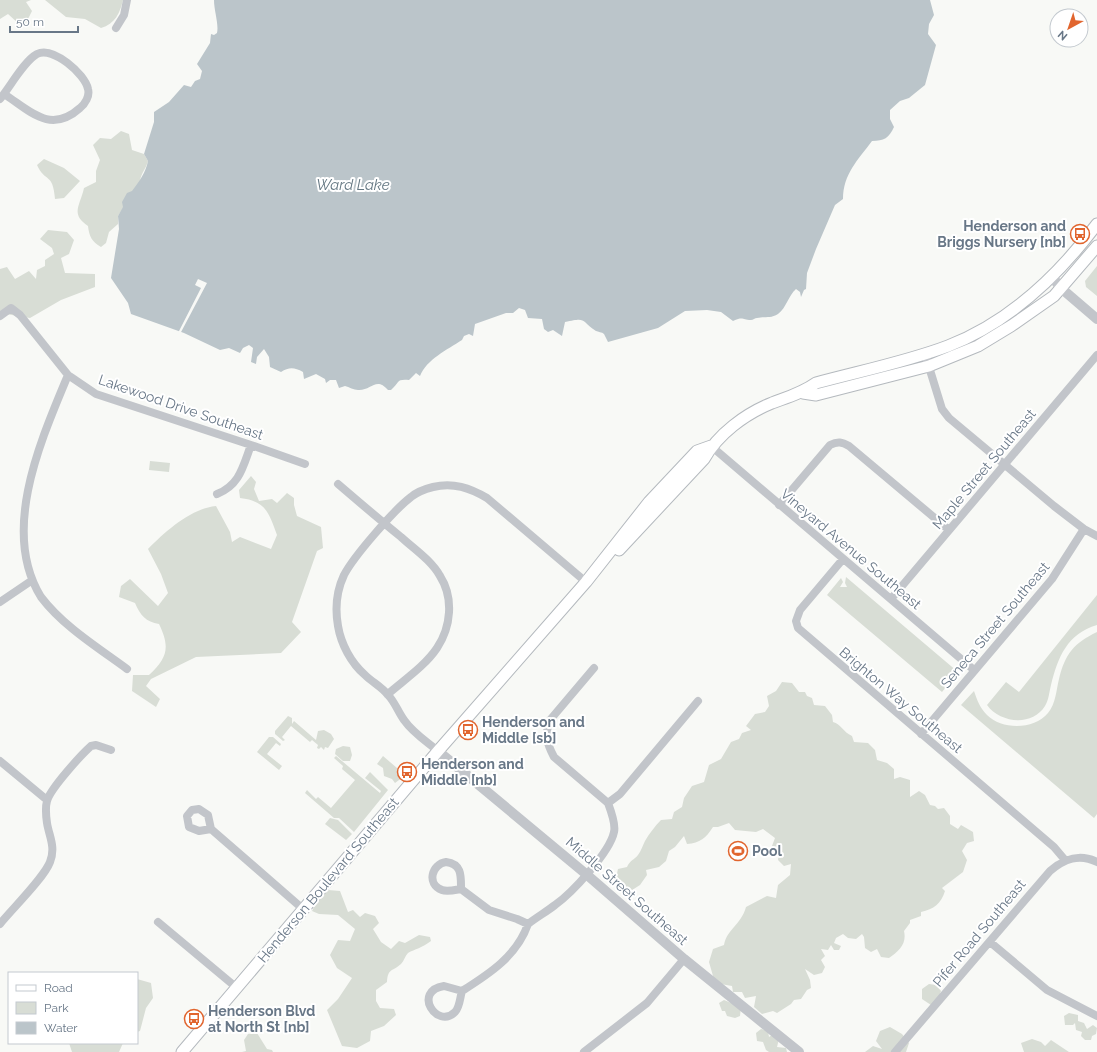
<svg xmlns="http://www.w3.org/2000/svg" width="1097" height="1052" font-family="Raleway,sans-serif">
<rect width="100%" height="100%" fill="#f8f9f6"/>
<path fill="#d8ddd5" d="M0,0h31l-5,2 6,9 -6,12 -7,1 -11,-10 -8,5z
M45,0h78c-3,13 -8,24 -22,28l-16,-9 -19,-2z
M121,131l8,3 3,16 12,4 4,7c-2,8 -7,12 -8,20l-22,35v8l-9,8 -3,11 -5,4c-9,-5 -12,-11 -13,-21 -18,-12 -8,-20 -4,-38l12,-6v-11l4,-11 -7,-15 7,-7 11,1z
M44,159l20,9 16,13 -16,17 -9,1c-2,-27 -10,-16 -18,-34z
M48,230l19,2 7,8 -5,14 -8,4 4,15 30,1v13l-34,13 -31,18 -30,-5v-44l7,-2 8,12 14,-8 7,8 1,-9 8,-4v-6l9,-6 -2,-6 -12,-9z
M1097,266v30l-11,-9 -1,-6z
M150,461l20,2 -1,9 -20,-2z
M251,476l5,6 -2,7 5,12 13,-2 5,4 10,-10 7,5v7l3,11 24,11 2,21 -6,3 -25,71 9,10 -20,21 -85,4 -45,22 -5,7 14,13 -4,8 -24,-16 1,-16h16c19,-18 21,-28 10,-51 -13,-2 -19,-9 -24,-21l-16,-6 2,-11 9,-7 28,27 10,-13 -7,-19 -13,-25c18,-18 42,-40 68,-43l14,26 2,10 8,-5 31,12 6,-14c-8,-22 -11,-34 -37,-37l-1,-8z
M846,577l112,95 -16,20 -115,-97 14,-17 2,4 -3,5h7l-2,-4z
M1097,595v30c-30,9 -39,32 -46,60 -2,8 -2,14 -6,21 -13,21 -45,17 -58,-1l19,-23 13,10z
M1097,632v182l-3,4 -133,-113 13,-14c3,9 6,17 13,24 15,15 47,15 61,-2 8,-10 8,-22 11,-34 6,-25 15,-36 38,-47z
M782,682l10,1 7,9h6l2,4 5,2 2,7 11,1 7,9 1,7c8,2 10,10 19,14l2,6 14,1 7,7 2,10 10,3 7,6v10l6,-2 10,3v17l9,-6 6,4 5,10 5,1 3,3 6,-1 6,8v8l8,5 3,-4 12,7 1,9 -7,2 -5,8 5,9 -4,12 -21,16 3,3c-4,13 -11,18 -24,21v4l-11,4v3l-6,8c3,13 -5,20 -15,27l-8,-1 -4,-8 -6,3 -6,-4 -1,-11 -2,-3 -6,5 -8,-1 -5,-4 -7,4 -2,5 7,3 -2,4h-5l-3,-5 -3,5 -7,-1 4,7 -4,4 4,7 -3,6 -8,2 -9,-6 5,11 1,8 -4,2 -6,9 -7,1 -3,4 -14,9 -4,-2 -11,3 -8,-7 2,-11 -11,2 -3,-6h-9l-1,-6 -17,-3 -6,-21 4,-13 11,-4c3,-16 17,-20 22,-38l21,-11 9,2 2,-13 12,-10 1,-11 -7,2 -6,-6 1,-9 -7,-5 3,-8 -12,-9 -7,3 -21,-2 -6,-7 -11,4h-5c-7,11 -13,16 -26,17l-3,-8 -9,11 -6,4 -3,10 -7,6 -13,3 1,5 -7,10 -11,7c-11,-6 -14,-11 -11,-23l9,-2c3,-7 7,-7 11,-12 3,-4 5,-10 7,-14 4,-7 10,-15 16,-21l11,-1 2,-7 8,-5 2,-9 8,-12 12,-4 5,-17 12,-6 10,-17 8,-3 3,-6 9,-3 -5,-4 9,-12 10,-2 4,-6 -2,-10 9,-5z
M288,716l4,2v6l2,-3 22,19 2,-9 6,-1 7,4 3,5 -6,9 -3,-1 -1,3 -3,-3 -2,2 -2,-1 1,-3 -6,-5 -2,2 -19,-16 -9,11 3,3 -2,1 -8,-7v-3z
M269,737h4l8,7 -1,2 -4,-3 -9,11 15,12 -3,4 -22,-18z
M343,746l7,1 2,8 -2,6h-7l-8,-7 1,-5z
M336,756l44,37 1,-2 -16,-13 5,-6 18,18 -34,42 -15,-14h-5l-29,-25 2,-3 9,9 2,-2 13,11 24,-28 -13,-11 1,-3 -9,-8z
M383,756l21,18 -1,3 -8,6 -3,-4 -8,-3 -1,-8 -6,-4z
M330,818l8,2 14,14 -6,6 -21,-16z
M328,890l12,1 8,21 5,-2 7,7 5,-4 10,3 4,7 -6,6 8,13 10,7 8,-8 6,2 14,-8 11,2 1,4c-9,7 -16,8 -23,12 -3,3 -4,8 -7,11 -9,8 -13,4 -14,18l-11,8v11l4,7 14,1 2,6 -12,11 -13,5 -1,10 -13,7 -15,-2 -15,-36 11,-11 14,-21 -15,-10 -7,-13 8,-15 12,1 5,-12 -17,-14 -19,-1 -7,-3 6,-12z
M137,979l14,4 2,15 -7,10 -6,23 -3,1z
M929,984l7,1 5,6 -3,8 -7,6 -9,-6v-10z
M724,1000l17,7 -1,9 -5,2 -8,-2 -2,-5h-3l-3,-8z
M1069,1013l9,2v6l6,2 3,6 6,-4 4,3 -1,6 -4,2 -1,4h-6l-4,-4 1,-4 -6,-2 -1,-7 -2,2h-8l-1,-9z
M890,1027l12,7 7,9 -3,9h-41l8,-6 9,3 -6,-8 4,-10z
M761,1029l7,2 1,6 3,-2 7,4 -2,8 9,1 1,4h-18l-3,-2 -3,-8 -6,-1 -1,-8z
M257,1033l10,16 5,1 1,2h-31l4,-1 -2,-11 4,-6z
M1032,1039l9,3 4,4 6,-6 18,12h-45l-3,-9z
M69,1043h54l-4,9h-47z"/>
<path fill="#bbc5ca" d="M214,0h716l4,15 -5,9 -1,10 8,11 -11,40 -16,13 -9,3 -10,9v9l4,8c-5,11 -10,14 -22,14 -14,19 -29,33 -29,58l-8,6 -19,44 -9,24 -1,16 -2,1 -3,7 -1,-5 -4,-3c-8,7 -9,18 -18,25 -8,5 -13,2 -21,4 -2,0 -4,2 -6,2 -9,0 -7,-4 -18,1l-12,-9 -14,-2 -22,1 -27,17 -50,14 -4,-8c-2,-2 -6,-2 -8,-3 -16,-11 -9,-14 -31,-9l-3,14 -9,-6 -5,2 -4,-3 -2,-10 -14,-1 -3,-8 -6,-2 -6,5h-7l-31,11 -2,12 -4,-2 -5,2 -2,4c-15,10 -35,19 -42,36l-4,-3 -7,7c-13,-1 -9,2 -18,10h-3c-12,-14 -17,1 -30,0 -4,0 -9,-3 -13,-4l-6,2 -3,-8h-6l-4,3 -1,-4 -9,-5 -12,5 -1,-7c-9,-5 -14,-5 -22,0l-11,-5 -1,-10 -5,-8 -7,8 -1,7 -5,-2 2,-14 -4,-3 -6,3 -3,5 -11,-5 -9,2 -36,-17 -53,-19 -3,-11 -17,-25 8,-49 -1,-13 5,-9 -1,-5 5,-9 5,-2c7,-9 14,-19 16,-30l-4,-7 10,-32v-10l15,-10 15,-17 7,2 4,-6 5,-2 2,-8 -5,-7 13,-21 1,-9 3,1 3,-2c2,-9 -3,-22 -3,-33z
M745,845l1,12 -4,1 -3,-4h-9l1,-8z"/>
<path fill="#f8f9f6" d="M198,279l9,4 -27,51 -2,-1 23,-45 -6,-3z"/>
<g fill="none" stroke-linecap="round" stroke-linejoin="round">
<g stroke="#b4b9be" stroke-width="13">
<path id="secondary" d="M803,393l13,2 113,-29 49,-20 33,-20 43,-30 43,-50
M619,550l85,-91c14,-25 41,-45 68,-56 16,-6 30,-10 44,-20 44,-12 90,-21 132,-37 62,-24 110,-70 149,-122
M182,1052l256,-301 148,-169 63,-80 48,-51 14,-5"/>
</g>
<path stroke="#c2c5ca" stroke-width="8" d="M116,28l8,-13 3,-15
M0,99c10,-12 24,-38 37,-45 16,-8 48,20 51,35 2,7 -3,15 -8,19 -30,27 -51,2 -76,-14
M0,316l11,-8 9,7 48,60 28,19 155,51 54,19
M925,354l17,55 7,9 105,88 30,23 13,7
M68,375c-27,65 -68,156 -27,222 22,29 56,50 86,72
M711,446l263,224
M338,484c21,18 42,36 63,53 13,12 30,23 39,39 14,22 11,51 -3,72 -12,18 -33,32 -49,46
M217,494c23,-9 26,-28 34,-49
M779,505l51,-60c8,-4 12,-3 19,1l100,84
M843,559l-43,51 -4,11 2,7 256,219 11,13
M891,599l206,-244
M0,602l31,-21
M921,734l131,-155 32,-50
M438,751c-12,-10 -25,-18 -34,-31 -6,-8 -9,-18 -16,-25 -6,-8 -16,-13 -23,-20 -14,-12 -24,-31 -27,-49 -3,-17 -1,-36 6,-51 10,-19 50,-65 67,-78 6,-5 14,-8 22,-10 20,-5 37,1 54,11l99,84
M0,761l47,39
M608,803l12,-9 78,-93
M199,809l9,6 3,14 -12,2 -10,-4 -2,-11 5,-6z
M211,829l92,80
M446,862c16,2 15,14 15,27 -6,1 -14,3 -19,1 -16,-6 -10,-26 4,-28z
M461,889l28,21 28,9 11,5c9,-7 18,-12 27,-19 17,-12 55,-53 59,-73 2,-8 -3,-21 -6,-29l-54,-46c-7,-13 -10,-23 -4,-37l44,-52
M158,922l79,66
M0,924c12,-15 44,-46 50,-62 6,-15 -1,-26 -3,-39 -1,-7 -2,-15 0,-22 3,-12 34,-46 44,-55l5,-1 15,5
M990,942l57,48 50,26
M444,986l18,5c-2,6 -2,16 -7,21 -18,18 -43,-21 -11,-26z
M462,991c27,-17 55,-35 66,-67
M584,1052l63,-49 37,-44
M895,1052l155,-181c14,-12 29,-18 47,-9"/>
<path stroke="#c2c5ca" stroke-width="10" d="M1052,277l10,12 35,30
M438,751l148,123 98,85 115,93"/>
<use href="#secondary" stroke="#fff" stroke-width="11"/>
</g>
<defs>
<g id="bus-ring" transform="scale(1)"><circle r="9.5" fill="#fff" stroke="#e1652e" stroke-width="1.5"/><path d="M-5-6H5V4H4V6H2V4H-2V6H-4V4H-5ZM-3.5-4V0h7V-4ZM-3.5 1.2v1.5H-2V1.2ZM2 1.2v1.5H3.5V1.2Z" fill="#e1652e"/></g>
<g id="stadium-ring" transform="scale(1)"><circle r="9.5" fill="#fff" stroke="#e1652e" stroke-width="1.5"/><path d="M0-5a6.5 5 0 1 0 0 10a6.5 5 0 1 0 0-10ZM-3.5-1.8h7v3.6h-7Z" fill="#e1652e"/></g>
</defs>
<g fill-rule="evenodd">
<use href="#bus-ring" x="1080" y="234"/>
<use href="#bus-ring" x="468" y="730"/>
<use href="#bus-ring" x="407" y="772"/>
<use href="#stadium-ring" x="738" y="851"/>
<use href="#bus-ring" x="194" y="1019"/>
</g>
<g text-anchor="middle" stroke-width="4" stroke-linejoin="round" paint-order="stroke">
<g font-size="14" font-weight="bold" fill="#687787" stroke="#fff" text-anchor="start">
<text x="1066" y="231" text-anchor="end">Henderson and<tspan x="1066" dy="16">Briggs Nursery [nb]</tspan></text>
<text x="482" y="727">Henderson and<tspan x="482" dy="16">Middle [sb]</tspan></text>
<text x="421" y="769">Henderson and<tspan x="421" dy="16">Middle [nb]</tspan></text>
<text x="752" y="856">Pool</text>
<text x="208" y="1016">Henderson Blvd<tspan x="208" dy="16">at North St [nb]</tspan></text>
</g>
<g font-size="14" fill="#687787" stroke="#fff">
<text transform="translate(181 407) rotate(19)" y="5">Lakewood Drive Southeast</text>
<text transform="translate(984 469) rotate(-50)" y="5">Maple Street Southeast</text>
<text transform="translate(851 549) rotate(40)" y="5">Vineyard Avenue Southeast</text>
<text transform="translate(995 625) rotate(-50)" y="5">Seneca Street Southeast</text>
<text transform="translate(901 700) rotate(40)" y="5">Brighton Way Southeast</text>
<text transform="translate(328 880) rotate(-50)" y="5">Henderson Boulevard Southeast</text>
<text transform="translate(627 891) rotate(41)" y="5">Middle Street Southeast</text>
<text transform="translate(979 933) rotate(-50)" y="5">Pifer Road Southeast</text>
</g>
<g font-size="15" font-style="italic" fill="#647782" stroke="#fff">
<text x="353" y="190">Ward Lake</text>
</g>
</g>
<rect x="8" y="972" width="130" height="72" fill="#ffffff" stroke="#c3c9cf"/>
<rect x="16" y="985" width="20" height="6" fill="#ffffff" stroke="#c3c9cf"/>
<text x="44" y="992" font-size="12" fill="#687787">Road</text>
<rect x="16" y="1002" width="20" height="12" fill="#d8ddd5" stroke="#c3c9cf"/>
<text x="44" y="1012" font-size="12" fill="#687787">Park</text>
<rect x="16" y="1022" width="20" height="12" fill="#bbc5ca" stroke="#c3c9cf"/>
<text x="44" y="1032" font-size="12" fill="#687787">Water</text>
<g transform="translate(1069 28) rotate(220)"><circle r="19" fill="#ffffff" stroke="#c3c9cf"/>
<path d="M0-3L7 15L0 10L-7 15Z" fill="#e1652e"/>
<text y="-6" font-size="11" font-weight="bold" text-anchor="middle" fill="#687787">N</text>
</g>
<path d="M10 26v6h68v-6" fill="none" stroke="#687787" stroke-width="2"/>
<text x="16" y="26" font-size="12" fill="#687787" stroke="#ffffff" stroke-width="3" paint-order="stroke">50 m</text>
</svg>
